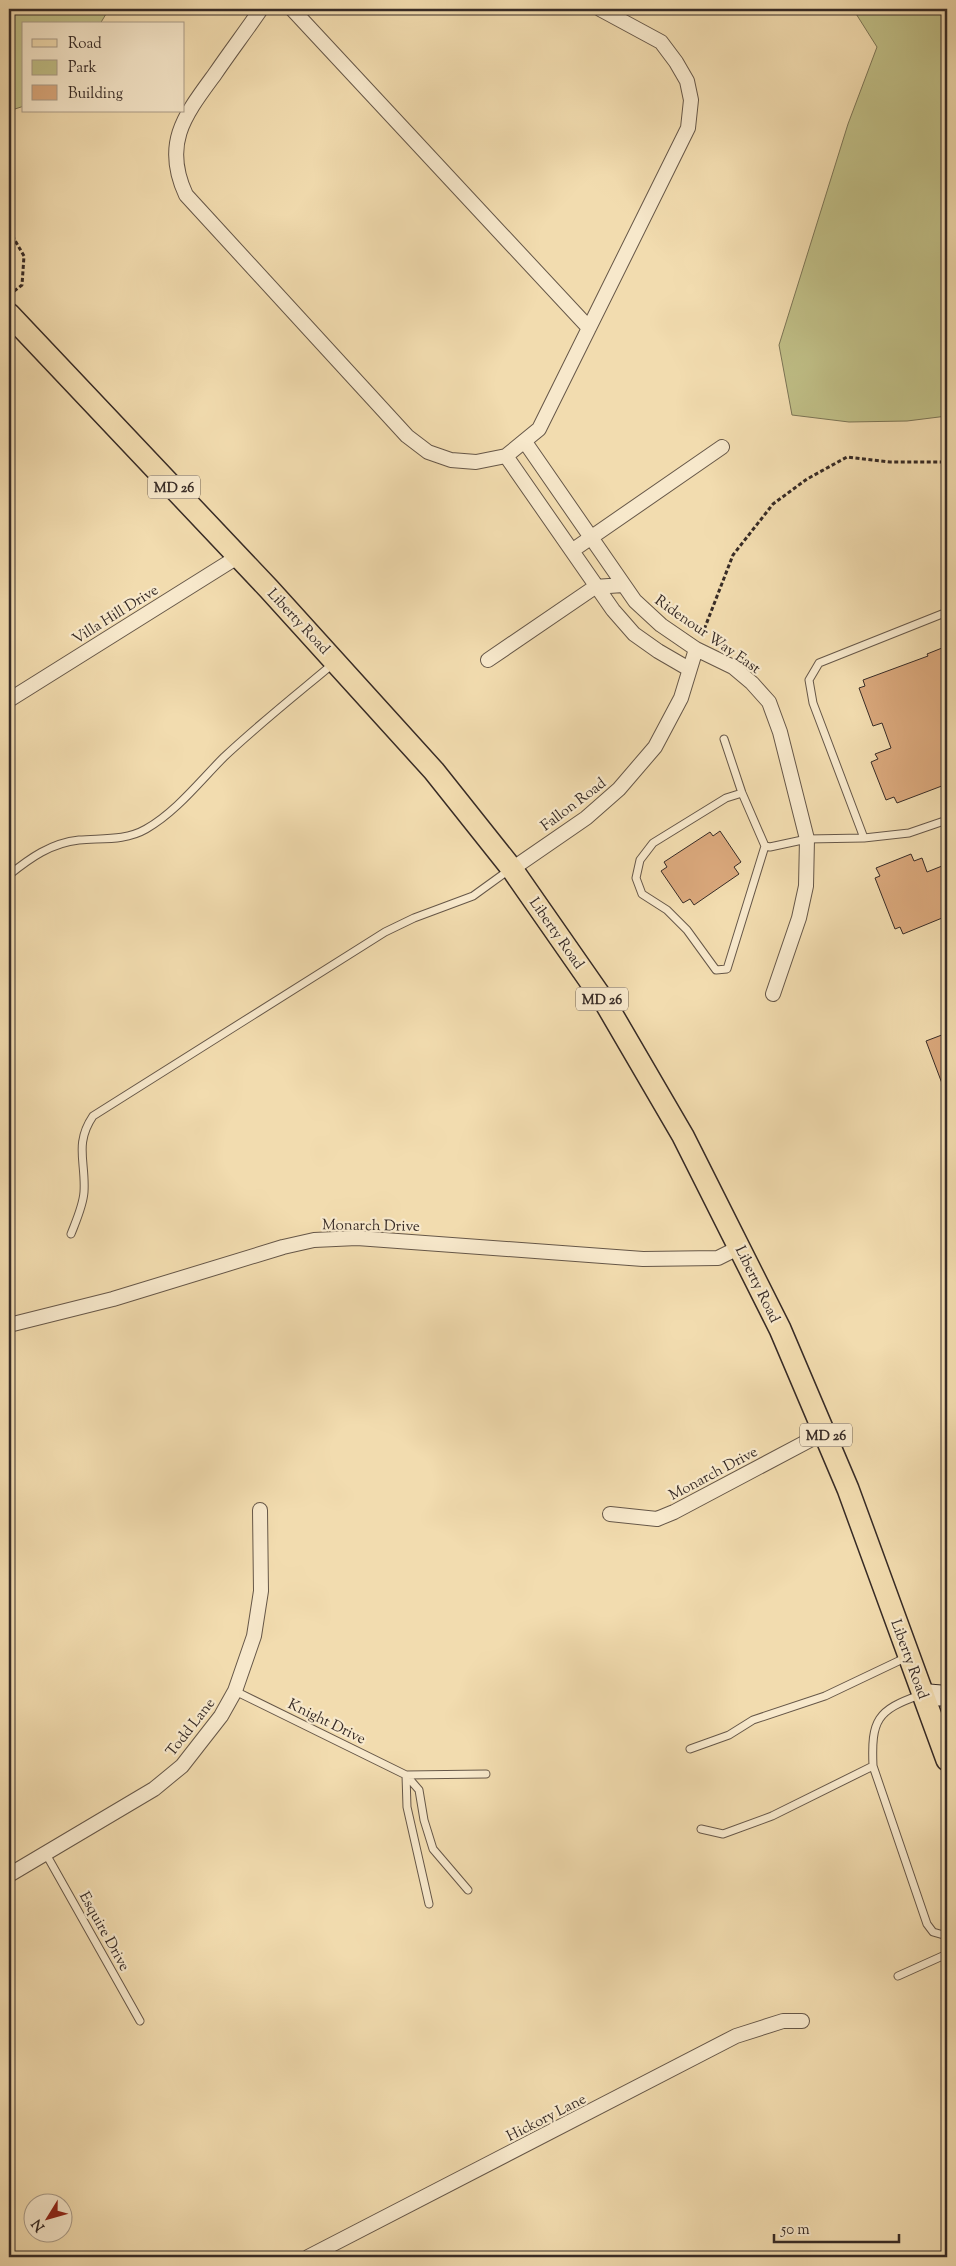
<svg xmlns="http://www.w3.org/2000/svg" width="956" height="2266" font-family="'Sorts Mill Goudy',serif">
<rect width="100%" height="100%" fill="#f2dcaf"/>
<filter id="stains"><feTurbulence type="fractalNoise" baseFrequency=".004" numOctaves="4"/><feColorMatrix values="0 0 0 0 .2 0 0 0 0 .09 0 0 0 0 .02 0 0 0 .5 -.17"/></filter>
<radialGradient id="worn" r=".72"><stop offset=".6" stop-color="#630" stop-opacity="0"/><stop offset="1" stop-color="#630" stop-opacity=".3"/></radialGradient>
<path fill="#c0bf87" stroke="#7c7556" d="M9,9h100l-9,15h-76v82l-15,5z
M853,9h94v407l-40,5 -58,1 -57,-7 -13,-70 69,-221 29,-77z"/>
<path fill="#daa87c" stroke="#372b26" d="M947,646v138l-50,19 -3,-6 -8,3 -15,-38 7,-3 -3,-5 16,-6 -9,-25 -9,3 -14,-38 6,-2 -2,-6 65,-24 -1,-2z
M720,831l21,31 -7,5 5,7 -45,31 -4,-6 -7,4 -22,-32 6,-4 -3,-5 46,-30 3,4z
M911,854l3,7 8,-3 5,14 20,-8v52l-44,18 -3,-7 -5,2 -20,-51 5,-2 -4,-8z
M947,1033v61h-1l-20,-53z"/>
<g fill="none" stroke-linecap="round" stroke-linejoin="round">
<g stroke="#665748" stroke-width="9">
<path id="lane" d="M724,739l18,54 23,53 -38,123 -11,1 -29,-40 -20,-20 -25,-16 -6,-16 4,-18 13,-17 73,-45 16,-5
M864,838l-51,-135 -4,-23 10,-17 128,-51
M765,846l5,1 37,-8 57,-1 45,-5 38,-13
M9,875c21,-17 42,-32 70,-35 23,-2 46,1 67,-11 30,-17 54,-48 78,-72 35,-33 73,-63 110,-94
M71,1234c5,-13 12,-28 13,-42 2,-30 -10,-48 9,-76l292,-184 29,-14 59,-22 36,-26
M235,1691l171,84 13,15 5,30 9,29 35,41
M690,1749l39,-14 24,-15 72,-24 82,-39
M873,1766l54,158 6,8 14,4
M406,1775l1,32 22,97
M406,1775l80,-1
M701,1829l22,5 49,-18 101,-50c-2,-46 4,-56 47,-71
M46,1854l94,167
M9,1862l5,10
M898,1976l49,-22"/>
</g>
<g stroke="#665748" stroke-width="16">
<path id="street" d="M261,9c-15,22 -31,43 -46,65 -30,41 -53,69 -29,121l221,241 21,16 23,8 25,2 30,-6 33,-27 149,-301 3,-28 -4,-19 -11,-19 -15,-20 -61,-33
M292,9l297,319
M525,442l110,159 26,24 35,24 37,18 19,16 17,19 11,30 27,107 -1,47 -7,32 -26,76
M506,456l107,154 21,24 24,17 31,18
M573,550l149,-103
M488,660l107,-73 28,-2
M9,700l230,-144
M512,869l74,-51 33,-29 36,-42 26,-49 15,-49
M9,1325l104,-26 170,-52 31,-7 43,-2 286,21 75,-1 22,-11
M610,1514l47,5 17,-7 151,-80
M9,1875l145,-86 28,-23 39,-50 14,-25 19,-55 7,-45 -1,-81
M308,2257l428,-221 47,-15h19"/>
</g>
<g stroke="#372b26" stroke-width="22">
<path id="secondary" d="M923,1694l24,2"/>
</g>
<g stroke="#372b26" stroke-width="24">
<path id="primary" d="M9,314l260,275 165,182 78,98 94,135 77,132 97,193 68,160 99,271"/>
</g>
<path stroke="#372b26" stroke-width="3" stroke-dasharray="4 2.5" stroke-linecap="butt" d="M9,230l15,26 -2,29 -13,10
M702,635l31,-80 40,-51 34,-25 40,-22 43,5h57"/>
<use href="#lane" stroke="#f7e8cb" stroke-width="7"/>
<use href="#street" stroke="#f7e8cb" stroke-width="14"/>
<use href="#secondary" stroke="#f7e8cb" stroke-width="20"/>
<use href="#primary" stroke="#f2dcaf" stroke-width="21"/>
</g>
<g text-anchor="middle" stroke-width="4.5" stroke-linejoin="round" paint-order="stroke">
<g fill="#f7e8cb" stroke="#716458" stroke-width="1">
<rect x="148" y="475.5" width="52" height="23" rx="4"/>
<rect x="576" y="987.5" width="52" height="23" rx="4"/>
<rect x="800" y="1423.5" width="52" height="23" rx="4"/>
</g>
<g font-size="14" font-weight="bold" fill="#372b26">
<text x="174" y="492">MD 26</text>
<text x="602" y="1004">MD 26</text>
<text x="826" y="1440">MD 26</text>
</g>
<g font-size="15" fill="#372b26" stroke="#f7e8cb">
<text transform="translate(115 614) rotate(-32)" y="5">Villa Hill Drive</text>
<text transform="translate(299 621) rotate(47)" y="5">Liberty Road</text>
<text transform="translate(708 634) rotate(35)" y="5">Ridenour Way East</text>
<text transform="translate(573 804) rotate(-37)" y="5">Fallon Road</text>
<text transform="translate(557 933) rotate(55)" y="5">Liberty Road</text>
<text transform="translate(371 1225) rotate(1)" y="5">Monarch Drive</text>
<text transform="translate(758 1284) rotate(64)" y="5">Liberty Road</text>
<text transform="translate(713 1473) rotate(-28)" y="5">Monarch Drive</text>
<text transform="translate(910 1659) rotate(70)" y="5">Liberty Road</text>
<text transform="translate(327 1721) rotate(26)" y="5">Knight Drive</text>
<text transform="translate(190 1727) rotate(-52)" y="5">Todd Lane</text>
<text transform="translate(105 1931) rotate(61)" y="5">Esquire Drive</text>
<text transform="translate(546 2117) rotate(-27)" y="5">Hickory Lane</text>
</g>
</g>
<rect width="956" height="2266" fill="none" stroke="#f2dcaf" stroke-width="30"/>
<rect x="10" y="10" width="936" height="2246" fill="none" stroke="#372b26" stroke-width="2.5"/>
<rect x="15" y="15" width="926" height="2236" fill="none" stroke="#372b26"/>
<rect x="22" y="22" width="162" height="90" fill="#f7e8cb" stroke="#aa9c89"/>
<rect x="32" y="39" width="25" height="8" fill="#f2dcaf" stroke="#aa9c89"/>
<text x="68" y="48" font-size="15" fill="#372b26">Road</text>
<rect x="32" y="60" width="25" height="15" fill="#c0bf87" stroke="#aa9c89"/>
<text x="68" y="72" font-size="15" fill="#372b26">Park</text>
<rect x="32" y="85" width="25" height="15" fill="#daa87c" stroke="#aa9c89"/>
<text x="68" y="98" font-size="15" fill="#372b26">Building</text>
<g transform="translate(48 2218) rotate(233)"><circle r="24" fill="#f7e8cb" stroke="#aa9c89"/>
<path d="M0-4L9 19L0 12L-9 19Z" fill="#8f2418"/>
<text y="-8" font-size="14" font-weight="bold" text-anchor="middle" fill="#372b26">N</text>
</g>
<path d="M774 2234v8h125v-8" fill="none" stroke="#372b26" stroke-width="2.5"/>
<text x="781" y="2234" font-size="15" fill="#372b26" stroke="#f7e8cb" stroke-width="4" paint-order="stroke">50 m</text>
<rect width="100%" height="100%" filter="url(#stains)"/>
<rect width="100%" height="100%" fill="url(#worn)"/>
</svg>
